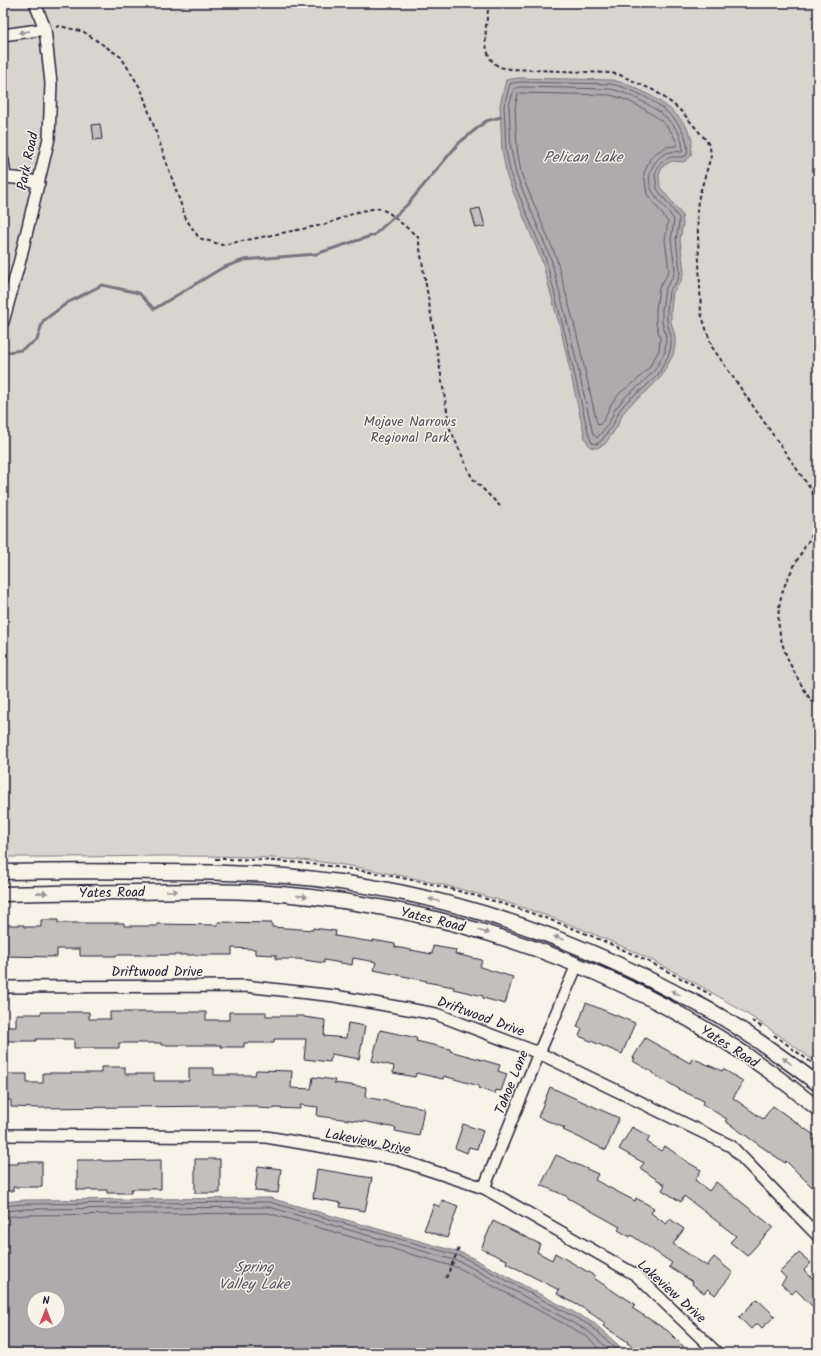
<svg xmlns="http://www.w3.org/2000/svg" width="821" height="1356" font-family="Kalam,sans-serif">
<rect width="100%" height="100%" fill="#f7f3e8"/>
<filter id="ink" filterUnits="userSpaceOnUse"><feTurbulence type="fractalNoise" baseFrequency=".025" numOctaves="2"/><feDisplacementMap in="SourceGraphic" scale="8" xChannelSelector="R" yChannelSelector="G"/><feConvolveMatrix kernelMatrix="1 2 1 2 8 2 1 2 1" color-interpolation-filters="sRGB"/></filter>
<g filter="url(#ink)">
<path fill="#d8d5cf" stroke="#7d7c85" d="M3,3h815v1061c-127,-98 -274,-162 -431,-191 -14,-3 -28,-6 -43,-8 -61,-9 -123,-9 -185,-9 -52,1 -104,1 -156,1z"/>
<path fill="#aeabad" stroke="#76747f" fill-rule="evenodd" d="M519,78l93,2c25,5 76,32 80,61 0,5 -1,10 -1,15l-7,6 -12,-1 -9,5 -4,9 1,12 22,28 1,9 -3,15 4,32 -3,10 -8,11 -2,18v12l4,14v10l-2,9 -12,22 -15,15 -14,11 -9,10 -6,14 -12,17 -8,4 -7,-1 -5,-9 -23,-103 -20,-74 -35,-84 -5,-27 -2,-45 6,-25z
M270,1198l195,56 129,69 33,30h-624v-151l22,-2zM34,1298h24v24h-24z"/>
<g fill="none" stroke-linecap="round" stroke-linejoin="round">
<path stroke="#5a5969" stroke-width="1" d="M520,82l91,2c30,6 82,35 76,71l-4,2h-12l-10,5 -6,12 2,15 22,29v6l-3,15 4,32 -2,9 -9,11 -2,19v12l4,15v9l-2,8 -11,21 -15,14 -15,11 -9,11 -6,14 -11,15 -5,4 -5,-1 -3,-7 -24,-102 -19,-74 -35,-84 -5,-26 -2,-44 6,-22z
M520,87l90,2c25,5 78,32 72,63 -4,0 -8,-1 -12,0 -17,4 -26,26 -17,40 6,10 15,18 21,28l-3,19 4,31 -2,7 -8,12 -3,21v12l4,15 -1,15 -11,19 -14,14 -15,12 -10,12 -6,14 -12,15 -4,-4 -23,-101 -19,-74 -35,-85 -5,-25 -2,-43 5,-17z
M520,93l90,2c15,3 38,15 50,25 8,6 13,14 17,23l-1,3 -10,1 -12,7 -4,5 -6,14 3,21 21,28 -3,18 4,30 -2,5 -8,13 -3,21v14l4,15 -1,12 -10,18 -13,13 -15,11 -10,12 -7,16 -5,5 -2,-2 -21,-92 -20,-74 -35,-84 -4,-25 -2,-41 3,-13z
M3,1206l22,-2 244,-2 194,55 128,69 30,27
M3,1211l23,-2 243,-2 192,55 127,69 25,22
M3,1217l23,-2 242,-2 191,55 126,67 19,18"/>
<path stroke="#76747f" stroke-width="3" d="M9,352l12,-2 16,-10 6,-19 24,-18 35,-18 37,8 15,16 68,-41 22,-8 72,-6 58,-19 33,-30 52,-62 27,-22 15,-4"/>
</g>
<path fill="#c2bfbd" stroke="#22223b" d="M100,124l2,15 -8,1 -2,-15z
M480,208l5,18 -9,2 -5,-18z
M41,920h17v3h66v3h33v-2l61,1v-3l54,1v4l41,3v-2l23,3 -1,5 38,6v-2l22,4v3l37,7 1,-8 23,4 -1,4 27,6 -2,7 33,10 -8,27 -22,-6v-2l-30,-7 1,-2 -28,-5 1,-1 -53,-11 2,-8 -23,-4 -1,7 -28,-5v3l-26,-4h-22v-4l-21,-1v-5l-23,-1v7h-116v1h-36v-7h-23v8l-54,-1v-31h21v2h17z
M586,1003l49,20 -13,31 -43,-18 3,-7 -5,-2z
M41,1012h48v7h21v-7h96v8h23v-8h37v4h38v1l21,3 -1,16 22,2 2,-15 17,3 -6,33 -28,-5 -1,8 -26,-3 2,-20h-32v4h-30v4h-23v-2h-60v-2h-42v5h-45v-9h-38v2h-33v-14h13v-13h25z
M380,1030l37,8 -1,3 34,8v2l50,14 -2,6 9,3 -6,17 -5,-1 -1,4 -17,-6 1,-2 -35,-10 -1,3 -27,-6 -1,4 -22,-4 1,-7 -22,-5z
M645,1038l45,25 2,-5 30,13 1,-2 20,12 -10,17 30,21 10,-13 45,32v55l-32,-32 -1,2 -60,-42 2,-2 -25,-15 2,-3 -26,-12h1l-27,-16v-1l-19,-11 2,-2 -2,-1z
M101,1067h24v7h29v7h35v-13h25v7h41l1,-5 36,1 -1,17 20,1 2,-12 22,3 -1,3 32,4 -1,10 59,11 -5,28 -24,-5 1,-3 -29,-6 -50,-6 1,-9 -18,-2v4l-26,-1v1l-16,-1v-2h-38l-181,2 -28,-1v-7h-8v-26h24v9h16v-10h58z
M550,1087l69,31 -13,32 -43,-20 2,-2 -27,-11z
M463,1124l20,7 -6,18 -8,-2 -2,6 -12,-5z
M632,1127l18,10 -3,5 14,9 4,-5 24,17 12,7 -6,10 14,11 7,-9 57,45 -26,29 -17,-14 6,-6 -52,-40 -3,6 -19,-12 3,-5 -25,-17 4,-5 -25,-14z
M556,1155l42,19 -3,6 40,21 1,-3 18,10 -3,5 15,11 4,-5 14,10 -11,15 34,22 7,-9 19,16 -18,22 -7,-6 -4,4 -12,-9 1,-2 -24,-15 3,-4 -41,-28 -1,2 -12,-7 2,-3 -52,-29v-1l-27,-12z
M195,1159h25v34h-25z
M77,1160h25v1l59,-1v29h-30v4h-24v-3h-30z
M18,1162h24v25h-29v4h-10v-27h15z
M258,1166l23,3 -3,24 -23,-2z
M317,1169l55,9 -7,33 -25,-4 1,-4 -28,-5z
M442,1200l16,6 -11,32 -23,-8 10,-26 6,3z
M493,1221l47,23 -3,8 15,8 3,-7 40,23 -1,2 28,19v-1l13,8 -3,4 36,23 16,16 -6,6h-35l-16,-10 1,-1 -25,-16 2,-3 -22,-15 -26,-14 2,-4 -53,-27 1,-3 -26,-11z
M799,1253l12,10 -7,7 14,14v28l-22,-22 -4,4 -11,-10 5,-6 -6,-6z
M757,1299l18,17 -13,12 -5,-5 -6,6 -12,-12z"/>
<g fill="none" stroke-linecap="round" stroke-linejoin="round">
<g stroke="#22223b" stroke-width="14">
<path id="minor" d="M3,35l42,-6
M3,161l2,16
M3,177l22,2 14,4
M3,322l17,-62 29,-122 2,-55 -6,-54 -10,-26
M3,987l242,-1 90,10 101,18 103,39 192,93 87,90
M3,1135l263,2 130,22 88,29 152,87 81,78
M484,1188l55,-135 38,-88"/>
</g>
<g stroke="#22223b" stroke-width="17">
<path id="major" d="M3,872c53,-1 107,-1 160,0 41,0 81,1 122,4 138,11 269,52 391,117 14,7 29,14 42,22 35,21 68,45 100,69
M3,894c45,-1 90,-2 135,-2 48,-1 96,-2 143,2 195,16 387,90 537,215"/>
</g>
<path stroke="#22223b" stroke-width="2" stroke-dasharray="4 3" stroke-linecap="butt" d="M489,3c-2,17 -10,52 9,63 3,2 8,2 12,3l101,4 9,2 35,16 18,13 10,9 23,27 4,7 1,9 -13,44 -1,11 4,102 11,34 98,141 8,17
M56,27l4,-1 24,6 37,25 20,32 45,130 13,19 23,7 105,-21 30,-12 20,-4 11,4 30,25 32,192 22,49 28,28
M818,521l-2,7c-8,14 -17,28 -24,42 -31,56 -3,95 26,142
M215,859c173,0 347,50 496,136
M752,1021l10,6
M774,1035l38,28
M446,1278l13,-30"/>
<use href="#minor" stroke="#f7f3e8" stroke-width="11"/>
<use href="#major" stroke="#f7f3e8" stroke-width="14"/>
</g>
<defs><path id="oneway-solid" d="M-6-.8H1V-3.2L6.5 0L1 3.2V.8H-6Z"/></defs>
<g fill="#97959a">
<use href="#oneway-solid" transform="translate(24 32) rotate(172)"/>
<use href="#oneway-solid" transform="translate(172 891)"/>
<use href="#oneway-solid" transform="translate(42 893) rotate(-1)"/>
<use href="#oneway-solid" transform="translate(302 896) rotate(6)"/>
<use href="#oneway-solid" transform="translate(434 900) rotate(-166)"/>
<use href="#oneway-solid" transform="translate(484 932) rotate(17)"/>
<use href="#oneway-solid" transform="translate(559 938) rotate(-161)"/>
<use href="#oneway-solid" transform="translate(676 993) rotate(-152)"/>
<use href="#oneway-solid" transform="translate(787 1061) rotate(-143)"/>
</g>
</g>
<g text-anchor="middle" stroke-width="3" stroke-linejoin="round" paint-order="stroke">
<g font-size="14" fill="#22223b" stroke="#f7f3e8">
<text transform="translate(27 161) rotate(-78)" y="5">Park Road</text>
<text transform="translate(112 892) rotate(-1)" y="5">Yates Road</text>
<text transform="translate(433 919) rotate(14)" y="5">Yates Road</text>
<text x="157" y="976">Driftwood Drive</text>
<text transform="translate(481 1016) rotate(20)" y="5">Driftwood Drive</text>
<text transform="translate(730 1046) rotate(33)" y="5">Yates Road</text>
<text transform="translate(511 1082) rotate(-68)" y="5">Tahoe Lane</text>
<text transform="translate(368 1141) rotate(11)" y="5">Lakeview Drive</text>
<text transform="translate(672 1291) rotate(42)" y="5">Lakeview Drive</text>
</g>
<g font-size="14" fill="#504f60" stroke="#f7f3e8">
<text x="410" y="426">Mojave Narrows<tspan x="410" dy="16">Regional Park</tspan></text>
</g>
<g font-size="15" font-style="italic" fill="#535263" stroke="#f7f3e8">
<text x="583" y="162">Pelican Lake</text>
<text x="254" y="1272">Spring<tspan x="254" dy="17">Valley Lake</tspan></text>
</g>
</g>
<rect width="821" height="1356" fill="none" stroke="#f7f3e8" stroke-width="16"/>
<rect x="8" y="8" width="805" height="1340" fill="none" stroke="#22223b" stroke-width="1.5" filter="url(#ink)"/>
<g transform="translate(46 1310)"><circle r="19" fill="#f7f3e8" stroke="#a29fa3"/>
<path d="M0-3L7 15L0 10L-7 15Z" fill="#d1495b"/>
<text y="-6" font-size="11" font-weight="bold" text-anchor="middle" fill="#22223b">N</text>
</g>
</svg>
